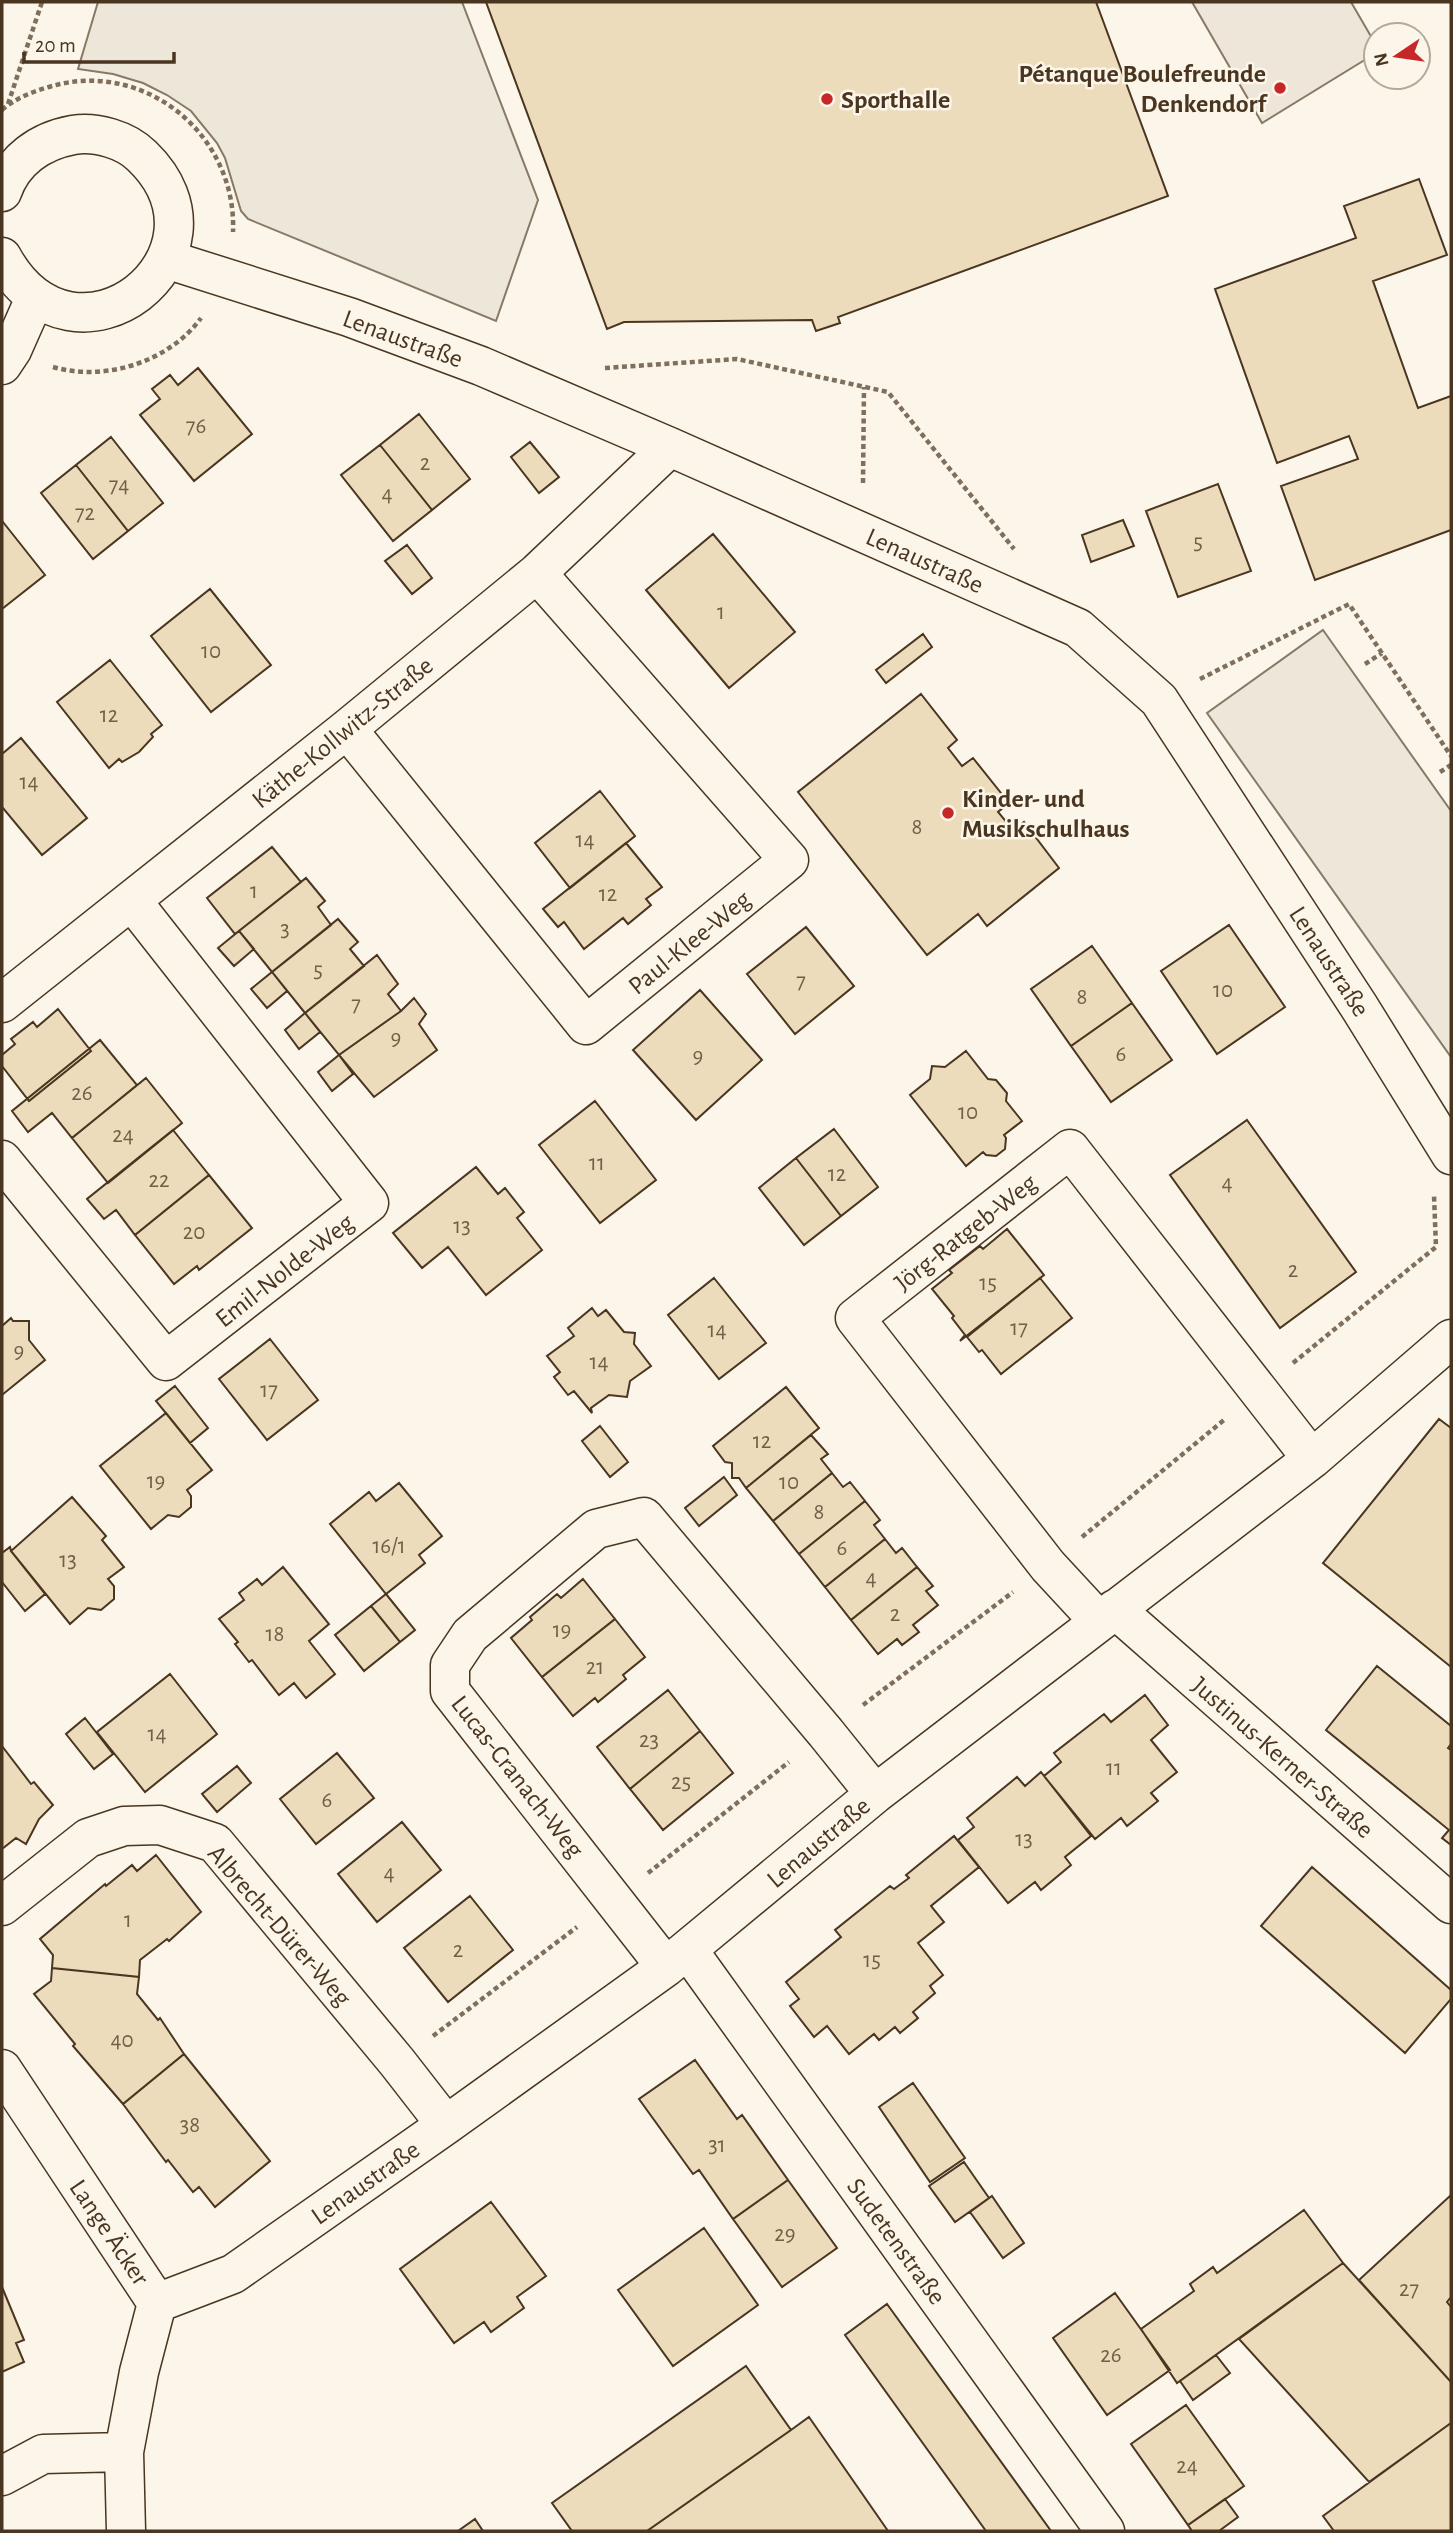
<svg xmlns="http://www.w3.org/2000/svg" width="1453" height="2533" font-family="'Alegreya Sans',sans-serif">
<rect width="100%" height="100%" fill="#fbf6e9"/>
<path fill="#ede6d9" stroke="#887966" stroke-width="2" d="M1192,2h159l25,43v8l-114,70z"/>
<path fill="#ede7d9" stroke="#887966" stroke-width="2" d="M98,2h364l76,198 -42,121 -248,-102 -7,-8 -16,-53 -8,-15 -26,-32 -24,-16 -24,-12 -30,-9 -35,-5z
M1323,630l128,181v246l-244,-344z"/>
<path fill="#ecdcbc" stroke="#4a3520" stroke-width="2" d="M486,2h610l72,194 -330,121 2,6 -24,8 -4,-11 -188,2 -17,7z
M1419,179l28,76 -74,26 45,127 33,-12v134l-136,50 -34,-94 77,-27 -9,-23 -72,27 -62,-174 141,-51 -12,-32z
M198,368l54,66 -58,47 -54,-66 20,-16 -8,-10 18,-14 8,10z
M419,414l51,65 -38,31 -52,-65z
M111,437l52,66 -35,28 -52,-66z
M530,442l29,35 -20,16 -28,-36z
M380,445l52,65 -39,31 -52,-66z
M76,465l52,66 -35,28 -52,-66z
M1218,484l33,87 -73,26 -32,-86z
M1123,520l11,26 -43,16 -9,-27z
M3,522l42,53 -43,34v-86z
M713,534l82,98 -66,56 -83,-98z
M407,545l25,33 -20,16 -27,-33z
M210,589l61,76 -60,47 -60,-76z
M923,634l9,13 -46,36 -10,-13z
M110,660l52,65 -11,9 2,3 -14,15 -17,10 -3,-3 -10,9 -52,-66z
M921,694l36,46 -9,8 14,18 11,-8 36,45 -11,9 15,18 11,-8 35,46 -72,58 -9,-12 -51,41 -129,-163z
M21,738l66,80 -45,37 -40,-48v-53z
M600,791l35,45 -65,52 -35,-45z
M626,843l36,44 -16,12 5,6 -23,19 -5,-6 -39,31 -20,-27 -6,5 -15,-18z
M272,847l29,35 -66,52 -28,-36z
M306,878l19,23 -7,6 13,18 -59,47 -33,-41z
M338,919l20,23 -8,7 14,17 -59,47 -33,-41z
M1229,925l56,82 -68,47 -56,-83z
M806,927l48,59 -59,48 -48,-60z
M239,931l15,18 -20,17 -16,-18z
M1092,946l40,57 -61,43 -40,-57z
M377,955l21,29 -10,10 13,17 -62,44 -34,-42z
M272,972l15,19 -20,17 -16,-19z
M700,990l62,70 -66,60 -63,-70z
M414,998l12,16 -7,10 18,26 -63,47 -35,-42 62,-44z
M1132,1003l40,57 -61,42 -40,-56z
M58,1009l33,42 -62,50 -27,-35v-11l13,-11 -4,-5 22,-17 4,5z
M305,1013l15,19 -21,17 -14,-19z
M100,1040l37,45 -65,53 -20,-25 -24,19 -16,-21z
M966,1051l22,28 8,1 11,13 -1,8 16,20 -18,14 2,3 -1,11 -9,7 -10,-1 -3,-3 -17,14 -56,-71 20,-16 2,-13 13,1z
M339,1055l14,19 -21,17 -14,-19z
M146,1078l36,45 -74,60 -36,-45z
M595,1101l61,79 -56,43 -61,-78z
M1247,1120l109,152 -76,56 -110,-153z
M834,1129l44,58 -37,29 -45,-58z
M173,1130l36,45 -74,60 -19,-25 -12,9 -17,-20z
M796,1158l45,58 -37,29 -45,-57z
M476,1167l22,27 7,-6 19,24 -7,6 25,32 -56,45 -38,-48 -26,21 -29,-35z
M209,1175l43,53 -53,42 -2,-4 -23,18 -39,-49z
M1007,1229l37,46 -84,66 5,-6 -13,-17 2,-2 -22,-27 20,-16 -3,-3 31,-24 3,3z
M714,1278l52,65 -47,36 -51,-64z
M1040,1278l32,40 -71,56 -19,-24 -3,2 -12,-15z
M592,1308l6,8 8,-6 18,22 11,1 -1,11 17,22 -21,15 -3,16 -18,-2 -18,13 1,5 -18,-22 -6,4 -14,-18 6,-5 -13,-16 27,-20 -6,-8z
M11,1318l2,3h16v19l16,20 -43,35v-69z
M270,1339l48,61 -51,40 -48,-61z
M175,1386l33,42 -18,15 -34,-42z
M786,1387l33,41 -73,60 -7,-10h-7v-15l-7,-1 -12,-16z
M166,1413l46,57 -25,20 4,6v11l-12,10 -11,-2 -17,14 -51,-63z
M1439,1419l12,9v239l-128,-104z
M600,1426l28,36 -18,15 -28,-36z
M811,1435l17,19 -7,5 11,14 -59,48 -27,-33z
M832,1473l11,14 7,-5 15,19 -66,53 -26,-33z
M724,1477l13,18 -38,31 -14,-18z
M399,1483l43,53 -23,19 6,8 -39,31 -56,-70 39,-32 7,9z
M72,1497l34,39 -4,4 22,27 -16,12 6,7v13l-13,11 -13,-2 -18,16 -59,-73z
M865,1501l15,19 -6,5 11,14 -60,48 -26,-33z
M885,1539l11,14 6,-5 15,19 -66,53 -26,-33z
M10,1547l1,4 34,43 -20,17 -23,-29v-29z
M283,1567l46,57 -20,17 26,33 -29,24 -12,-15 -15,12 -27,-35 -3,2 -14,-18 3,-2 -19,-23 25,-19 -5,-7 18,-14 5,6z
M917,1567l16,19 -7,5 12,14 -25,20 6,7 -17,13 -5,-6 -19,15 -27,-34z
M583,1579l32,40 -73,58 -31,-39 21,-18 -2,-3 27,-23 4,4z
M386,1594l29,36 -15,12 -29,-36z
M371,1606l29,36 -36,29 -29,-36z
M615,1619l30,38 -22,18 3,4 -28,23 -3,-4 -22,18 -31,-39z
M1377,1666l74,60v18l-3,4 3,2v95l-9,-7 7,-8 -123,-100z
M170,1674l47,60 -72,58 -48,-60z
M668,1690l32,41 -70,58 -33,-42z
M1145,1695l23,30 -17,15 26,32 -26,21 7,8 -31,25 -6,-8 -26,21 -51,-63 17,-14 -7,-9 50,-39 7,8z
M85,1718l28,36 -19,15 -28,-35z
M700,1731l33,42 -70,57 -33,-41z
M2,1746l29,38 3,-2 19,23 -14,14 -13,25 -10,-6 -14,11z
M337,1753l37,45 -58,46 -36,-45z
M237,1766l14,17 -34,29 -15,-18z
M1041,1772l50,64 -26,21 6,8 -30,25 -6,-8 -27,21 -50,-63 16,-13 -7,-9 50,-41 8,9z
M402,1822l39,48 -64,52 -39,-48z
M954,1836l25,31 -48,39 13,16 -26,21 25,32 -13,11 5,7 -22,19 5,6 -18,15 -5,-6 -16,13 -5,-6 -25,20 -22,-28 -13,11 -24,-31 9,-7 -13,-17 55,-45 -6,-7 55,-44 4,3 15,-11 -3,-3z
M156,1855l45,57 -32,29 -2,-2 -27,21 -1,17 -87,-9 1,-13 -13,-16 65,-55 1,2 26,-21 5,6z
M1312,1867l139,123v9l-46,54 -144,-127z
M470,1896l43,54 -65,52 -44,-54z
M52,1968l87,9 -2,17 21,26 2,-2 24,36 -61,50 -50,-58 2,-2 -41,-50 17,-13z
M184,2054l86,107 -55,46 -16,-20 -6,5 -25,-32 -2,2 -43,-58z
M695,2060l42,59 5,-4 46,65 -55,39 -34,-49 -6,4 -54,-75z
M913,2083l52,75 -35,24 -51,-75z
M964,2162l25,36 -34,24 -26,-36z
M788,2180l49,68 -55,39 -49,-68z
M1451,2195v102l-4,5 4,5v75l-92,-102z
M992,2196l32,47 -21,15 -33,-46z
M491,2202l55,74 -29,21 7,11 -33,24 -7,-10 -30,21 -54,-74z
M1304,2210l39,53 -166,120 -36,-54 53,-38 -4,-7 23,-17 4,6z
M704,2228l54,77 -85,61 -55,-76z
M1343,2263l108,119v41l-82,59 -130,-143z
M2,2287l22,53 -8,3 8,19 -22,10z
M1115,2293l55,77 -63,45 -54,-77z
M887,2304l164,227h-65l-141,-196z
M1216,2355l14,18 -37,27 -13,-19z
M746,2366l45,64 -144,101h-75l-20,-28z
M1186,2405l58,81 -56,39 -57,-81z
M809,2417l79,114h-241l144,-101z
M1451,2423v108h-117l-11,-15z
M1225,2499l13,18 -19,14h-27l-4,-6z
M475,2519l8,12h-25z"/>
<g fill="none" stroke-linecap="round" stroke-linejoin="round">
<g stroke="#4a3520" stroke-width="41">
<path id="minor" d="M2,192c11,-32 38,-51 71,-57 23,-4 53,5 69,21 102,98 -67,234 -140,101
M166,259l183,58 132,49 189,81 408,181 81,72 201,308 91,147
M2,365l10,-15 23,-52
M347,729l239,296 203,-165 -252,-287
M2,1003l345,-274 190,-156 133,-126
M2,1160l164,201 203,-158 -237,-302
M1115,1609l336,295
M1098,1620l-50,-54 -193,-248 215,-169 242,310
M2,1906l86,-68 36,-12 36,-1 55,18 182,219 49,63
M688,1950l417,581
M666,1967l-216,-276v-26l20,-30 126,-106 48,-12 182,216 49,61
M2,2069l155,234 -18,69 -15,80 2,79
M157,2303l76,-29 213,-149 220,-158 209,-173 437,-335 139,-120
M2,2476l41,-22 81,-2"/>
</g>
<path stroke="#7f6f5c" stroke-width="4.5" stroke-dasharray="5 3.5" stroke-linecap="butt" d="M8,104l34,-102
M2,110c16,-14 38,-21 58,-26 92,-20 177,55 173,148
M53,367c52,15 116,-5 148,-49
M605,368l132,-9 151,33 126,157
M863,483l1,-96
M1365,664l17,-11
M1200,679l149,-75 102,152
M1440,772l11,-7
M1293,1363l143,-116 -2,-52
M1082,1537l142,-117
M863,1705l150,-113
M648,1873l141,-111
M433,2036l144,-109"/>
<use href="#minor" stroke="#fbf6e9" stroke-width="38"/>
</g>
<g fill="#c62828" stroke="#fbf6e9" stroke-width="2.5">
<circle cx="1280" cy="88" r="7"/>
<circle cx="827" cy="99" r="7"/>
<circle cx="948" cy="813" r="7"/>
</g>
<g text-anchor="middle" stroke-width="5" stroke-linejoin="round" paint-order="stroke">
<g font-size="23" fill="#725f47">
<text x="196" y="433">76</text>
<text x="425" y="470">2</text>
<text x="119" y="492">74</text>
<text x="387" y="501">4</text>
<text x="85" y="520">72</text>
<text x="1198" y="549">5</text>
<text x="721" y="619">1</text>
<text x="211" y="658">10</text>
<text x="109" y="722">12</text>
<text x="29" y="789">14</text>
<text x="917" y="834">8</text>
<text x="585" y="847">14</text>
<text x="254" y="898">1</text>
<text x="608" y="901">12</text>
<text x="285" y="936">3</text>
<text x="318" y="977">5</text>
<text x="801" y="988">7</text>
<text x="1223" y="997">10</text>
<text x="1082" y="1004">8</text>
<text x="356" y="1011">7</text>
<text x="396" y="1045">9</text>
<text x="1121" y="1061">6</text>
<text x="698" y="1063">9</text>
<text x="82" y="1100">26</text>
<text x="968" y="1119">10</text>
<text x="123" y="1142">24</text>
<text x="597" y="1170">11</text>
<text x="837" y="1181">12</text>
<text x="159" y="1187">22</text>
<text x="1227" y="1190">4</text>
<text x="462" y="1233">13</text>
<text x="194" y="1239">20</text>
<text x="1293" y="1277">2</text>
<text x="988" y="1290">15</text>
<text x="1019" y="1335">17</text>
<text x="717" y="1337">14</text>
<text x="19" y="1358">9</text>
<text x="599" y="1369">14</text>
<text x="269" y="1397">17</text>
<text x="762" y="1448">12</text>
<text x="156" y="1488">19</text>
<text x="789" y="1489">10</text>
<text x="819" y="1519">8</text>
<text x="389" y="1553">16/1</text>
<text x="842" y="1555">6</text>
<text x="68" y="1567">13</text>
<text x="871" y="1585">4</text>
<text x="895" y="1621">2</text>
<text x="562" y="1637">19</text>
<text x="275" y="1641">18</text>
<text x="595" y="1674">21</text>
<text x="157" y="1741">14</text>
<text x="649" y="1747">23</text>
<text x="1114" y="1775">11</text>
<text x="681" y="1789">25</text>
<text x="327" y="1807">6</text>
<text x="1024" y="1846">13</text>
<text x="389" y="1880">4</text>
<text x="128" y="1927">1</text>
<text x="458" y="1957">2</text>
<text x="872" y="1967">15</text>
<text x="122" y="2047">40</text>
<text x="190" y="2132">38</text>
<text x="717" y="2152">31</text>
<text x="785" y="2241">29</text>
<text x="1409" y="2296">27</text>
<text x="1111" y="2362">26</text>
<text x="1187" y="2473">24</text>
</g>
<g font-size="26" font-weight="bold" fill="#4a3520" stroke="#fbf6e9" text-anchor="start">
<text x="1266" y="82" text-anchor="end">Pétanque Boulefreunde<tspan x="1266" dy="30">Denkendorf</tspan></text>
<text x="841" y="108">Sporthalle</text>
<text x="962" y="807">Kinder- und<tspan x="962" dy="30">Musikschulhaus</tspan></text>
</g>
<g font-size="26" fill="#4a3520" stroke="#fbf6e9">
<text transform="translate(403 338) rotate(20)" y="9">Lenaustraße</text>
<text transform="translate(925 560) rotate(24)" y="9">Lenaustraße</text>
<text transform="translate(342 732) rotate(-39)" y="9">Käthe-Kollwitz-Straße</text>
<text transform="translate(689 942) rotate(-39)" y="9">Paul-Klee-Weg</text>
<text transform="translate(1330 961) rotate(57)" y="9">Lenaustraße</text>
<text transform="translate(965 1232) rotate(-38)" y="9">Jörg-Ratgeb-Weg</text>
<text transform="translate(284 1270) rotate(-38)" y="9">Emil-Nolde-Weg</text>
<text transform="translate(1283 1757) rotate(41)" y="9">Justinus-Kerner-Straße</text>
<text transform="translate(518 1776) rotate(52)" y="9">Lucas-Cranach-Weg</text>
<text transform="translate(818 1842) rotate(-40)" y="9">Lenaustraße</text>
<text transform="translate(280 1925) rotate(49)" y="9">Albrecht-Dürer-Weg</text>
<text transform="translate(365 2182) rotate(-35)" y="9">Lenaustraße</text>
<text transform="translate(110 2232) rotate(56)" y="9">Lange Äcker</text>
<text transform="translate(897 2241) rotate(54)" y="9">Sudetenstraße</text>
</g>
</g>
<rect width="1453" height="2533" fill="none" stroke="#4a3520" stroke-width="7"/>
<g transform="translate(1397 56) rotate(257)"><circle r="33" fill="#fbf6e9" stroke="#b4a999" stroke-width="2"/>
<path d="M0-5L12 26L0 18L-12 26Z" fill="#c62828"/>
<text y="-10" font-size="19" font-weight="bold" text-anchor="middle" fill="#4a3520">N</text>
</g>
<path d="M24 52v10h150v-10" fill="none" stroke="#4a3520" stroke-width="3.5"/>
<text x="35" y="52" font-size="21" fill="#4a3520" stroke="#fbf6e9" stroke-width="5" paint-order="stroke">20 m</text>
</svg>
